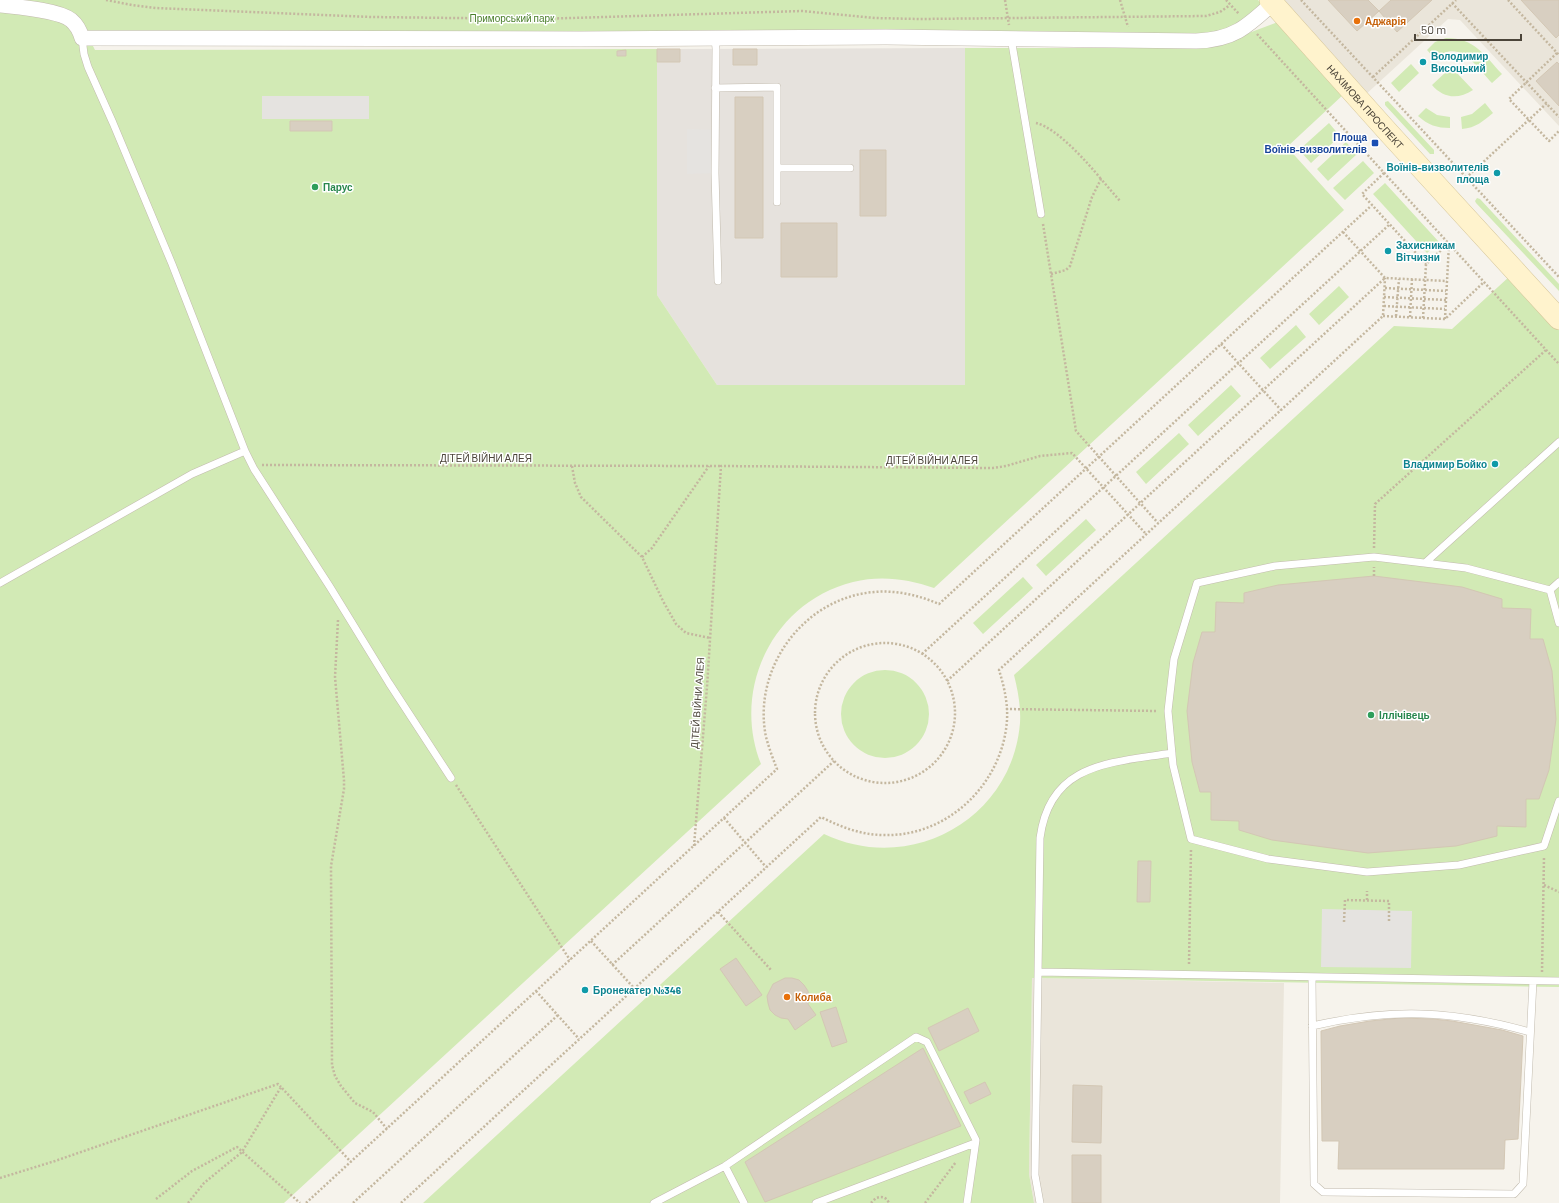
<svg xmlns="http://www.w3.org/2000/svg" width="1559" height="1203" font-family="Barlow,sans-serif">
<rect width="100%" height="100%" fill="#f6f3ec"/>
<path fill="#eae5da" d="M1277,0h282v126l-99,-106 -12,-1 -84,77z
M1032,978l252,5 -4,220h-246l-5,-29z"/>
<path fill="#e6e2dd" d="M965,48v337h-248l-60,-90v-246z"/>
<path fill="#d2eab5" d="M0,0h1258l11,11 -50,20 -30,4 -1100,3 6,12 562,-1v246l60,90h248v-337h225l32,-5 56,-21 66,72 -57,53 57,63 -410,378c-26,-9 -53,-13 -81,-6 -80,20 -122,107 -92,182l-477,439h-284z
M1446,38c29,0 38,17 56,36l-10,9c-15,-16 -33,-46 -57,-24l-8,-9 8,-8z
M1411,64l8,9 -20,19 -8,-9z
M1454,70l19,20c-15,10 -30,8 -41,-5l15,-14z
M1388,101l46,49v4h-4l-45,-49v-3z
M1485,103l8,10c-10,8 -17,15 -31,16l-1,-12 11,-3z
M1426,108l11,7 13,2v11c-13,0 -22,-3 -32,-12z
M1329,123l11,13 -29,27 -12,-13z
M1346,142l11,12 -29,27 -11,-12z
M1363,161l11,12 -29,27 -12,-12z
M1385,183l54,59 -12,11 -54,-59z
M1477,198l3,1 79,85v7l-83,-88 -1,-2z
M1510,276l49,54v657l-527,-9 -3,196 5,29h-611l401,-369c86,41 188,-14 196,-111 1,-16 -2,-32 -6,-48l380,-349 58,3z
M1339,286l10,11 -30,28 -10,-11z
M1296,325l10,12 -36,32 -10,-11z
M1231,385l10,11 -43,40 -10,-11z
M1179,433l10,11 -43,40 -10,-12z
M1086,519l10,11 -50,46 -10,-11z
M1023,577l10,11 -50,46 -10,-11z
M841 714a44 44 0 1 1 88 0a44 44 0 1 1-88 0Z"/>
<path fill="#e5e3e0" d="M262,96h107v23h-107z
M687,129l29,1 -1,43 -28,1z
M1322,909l90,2 -1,57 -90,-1z"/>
<path fill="#d8cfc1" stroke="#d3c7b4" d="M1328,0h40l11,11 -22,20z
M1391,0h41l-35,32 -18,-21z
M1521,0h38v35l-3,3z
M657,49h23v13h-23z
M733,49h24v16h-24z
M626,50v6h-9v-5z
M1557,62l2,2v42l-23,-25z
M735,97h28v141h-28z
M290,121h42v10h-42z
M860,150h26v66h-26z
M781,223h56v54h-56z
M1374,576l88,11 40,12v9l29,1 -1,30h13l9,32 4,48 -7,51 -10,29h-13v28l-29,-1v10l-41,10 -88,7 -96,-13 -33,-10v-9l-28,-1v-28h-11l-8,-30 -5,-51 6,-48 9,-31h13l1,-30 28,1v-10l34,-8z
M1138,861h13l-1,41h-13z
M736,958l26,37 -16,11 -26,-37z
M785,978h7l7,2 5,5 4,6 1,7 -1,6 8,11 -21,15 -7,-11 -7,-1 -6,-3 -5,-5 -2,-7 -1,-7 6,-12z
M836,1007l11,35 -15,5 -12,-35z
M968,1008l11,23 -40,20 -11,-23z
M1400,1018l33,1 19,2 50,9 21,6 -5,103 -13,1 -1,29h-166l1,-28h-17l-1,-110 19,-5 30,-5z
M923,1048l38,78 -196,76 -20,-40z
M985,1082l6,12 -21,10 -6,-12z
M1073,1085l29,1 -1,57 -29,-1z
M1072,1155h29v48h-29z"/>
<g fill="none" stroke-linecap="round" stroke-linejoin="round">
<g stroke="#c2bbae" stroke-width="8">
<path id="lane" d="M715,37l1,12 -1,124 3,108
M82,38l2,16 4,13 25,56 59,141 73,187 9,18 76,118 59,96 62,95
M1011,38l30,176
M715,88l62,-1v115
M777,168h73
M1425,563l134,-121
M0,583l192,-109 53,-23
M1550,590l-84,-22 -92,-11 -99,9 -78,17 -23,76 -6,52 5,54 18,74 77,20 99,13 92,-7 85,-19 15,-45
M1550,590l9,33
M1550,590l9,-8
M1038,972l521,9
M1312,977l2,207 9,8 191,2 9,-10 10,-203
M1312,1026c79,-18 140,-16 218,6
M725,1166l19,37
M654,1203l71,-37 191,-129 11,5 49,98 -9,63
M816,1203l159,-60
M1040,1203l-5,-28 5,-337c10,-76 71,-75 132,-85"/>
</g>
<g stroke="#c2bbae" stroke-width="16">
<path id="street" d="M0,5c17,2 58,5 71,15 6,5 9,11 11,18l499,1 305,-2 310,4c37,-1 51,-14 77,-38"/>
</g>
<g stroke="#d6c79b" stroke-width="22">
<g id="secondary">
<path id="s1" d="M1270,0l118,132 171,187"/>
</g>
</g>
<path stroke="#c4b79f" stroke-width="2.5" stroke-dasharray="2 2" stroke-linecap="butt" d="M106,0l26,5 24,3 216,9 166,2 264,-8 73,7 44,1 287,-3 14,-4 10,-7
M1005,0l4,25
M1120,0l8,27
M1226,0l13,14
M1301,0l258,277
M1508,0l51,55
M1452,3l107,114
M1257,34l302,330
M1557,53l-48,46 40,42 10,-10
M1373,77l83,-77
M1036,123c21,5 51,39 65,56
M1384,173l-22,21 64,70
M1466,178l81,-75
M1043,224l33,207 82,92
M1343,232l42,46 62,3
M1051,274l15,-4 4,-4 22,-69 9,-18 19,22
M1385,288l61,3
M1384,297l62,3
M1384,306l61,3
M1383,316l62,3 39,-37
M1396,316l3,-37
M1410,317l2,-38
M1423,318l3,-54 23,-21
M1445,319l4,-75
M1221,344l60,66
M262,465l459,1
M572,466l3,17 6,14 61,60 21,44 13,23 10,9 24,5
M1374,548l1,-44 171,-154
M642,557l10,-9 57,-82
M1374,576v-9
M338,620l-3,57 9,103v9l-13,77 1,199 3,11 6,10 14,17 18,9 14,17
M815 713a70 70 0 1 1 140 0a70 70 0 1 1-140 0Z
M922,654l468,-430
M947,681l438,-403
M1006,709l152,2
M456,785l114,175
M724,818l42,49
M694,846l13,-159 14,-221 272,2 13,-2 34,-10 32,-3 74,81
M1544,885l15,7
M1367,900v-9
M718,912l54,59
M1344,922l1,-22 44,1v22
M591,941l43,47
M1189,964l2,-115
M612,965l222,-204
M1542,972l2,-115
M536,991l43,48
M0,1178l55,-17 223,-77 3,3
M156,1199l36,-28 45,-24 63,56
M188,1203l16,-20 38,-31 39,-65 70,75
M306,1203l471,-434c-4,-10 -8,-21 -11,-32 -14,-68 37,-139 108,-145 22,-2 44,3 65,12l433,-399
M353,1203l205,-188
M401,1203l420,-386c20,10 40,18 63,18 64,2 119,-52 123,-115 1,-17 -3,-34 -8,-50l384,-354 2,-38
M871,1203l5,-5c6,-2 10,-1 13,5
M925,1203l31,-41"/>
<use href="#lane" stroke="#fff" stroke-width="7"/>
<use href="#street" stroke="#fff" stroke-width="15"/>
<use href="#secondary" stroke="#fff3cd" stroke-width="21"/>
</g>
<g fill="#e8710a" stroke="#fff" stroke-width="1.5">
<circle cx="1357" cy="21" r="4"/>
<circle cx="787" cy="997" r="4"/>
</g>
<g fill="#0f9aa8" stroke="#fff" stroke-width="1.5">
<circle cx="1423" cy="62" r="4"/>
<circle cx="1497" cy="173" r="4"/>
<circle cx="1388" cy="251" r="4"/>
<circle cx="1495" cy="464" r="4"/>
<circle cx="585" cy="990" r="4"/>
</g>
<rect fill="#1a4fb4" stroke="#fff" stroke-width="1.5" x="1371" y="139" width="8" height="8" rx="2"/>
<g fill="#2e9e5b" stroke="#fff" stroke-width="1.5">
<circle cx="315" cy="187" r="4"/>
<circle cx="1371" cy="715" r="4"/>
</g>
<g text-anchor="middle" stroke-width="3" stroke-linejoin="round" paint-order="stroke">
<g font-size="10" fill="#4a7f2a" stroke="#fff">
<text x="512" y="22">Приморський парк</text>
</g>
<g font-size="10" font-weight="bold" fill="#c56008" stroke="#fff" text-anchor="start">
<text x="1365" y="25">Аджарія</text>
<text x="795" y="1001">Колиба</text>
</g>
<g font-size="10" font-weight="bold" fill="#0d838f" stroke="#fff" text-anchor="start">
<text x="1431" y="60">Володимир<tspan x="1431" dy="12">Висоцький</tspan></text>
<text x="1489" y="171" text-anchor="end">Воїнів-визволителів<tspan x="1489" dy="12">площа</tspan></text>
<text x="1396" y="249">Захисникам<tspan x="1396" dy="12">Вітчизни</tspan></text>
<text x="1487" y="468" text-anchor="end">Владимир Бойко</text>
<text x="593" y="994">Бронекатер №346</text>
</g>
<g font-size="10" fill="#4b4439" stroke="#fff">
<text dy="4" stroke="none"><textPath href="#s1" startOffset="143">НАХІМОВА ПРОСПЕКТ</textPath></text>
<text x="486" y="462">ДІТЕЙ ВІЙНИ АЛЕЯ</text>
<text x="932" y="464">ДІТЕЙ ВІЙНИ АЛЕЯ</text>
<text transform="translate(697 703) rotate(-86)" y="4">ДІТЕЙ ВІЙНИ АЛЕЯ</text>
</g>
<g font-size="10" font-weight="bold" fill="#164399" stroke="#fff" text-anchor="end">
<text x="1367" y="141">Площа<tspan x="1367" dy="12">Воїнів-визволителів</tspan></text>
</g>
<g font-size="10" font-weight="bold" fill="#27864d" stroke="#fff" text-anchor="start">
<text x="323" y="191">Парус</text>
<text x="1379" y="719">Іллічівець</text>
</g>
</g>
<path d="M1415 34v6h106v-6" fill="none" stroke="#4b4439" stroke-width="2"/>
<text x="1421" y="34" font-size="12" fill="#4b4439" stroke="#ffffff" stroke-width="3" paint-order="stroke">50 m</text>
</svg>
